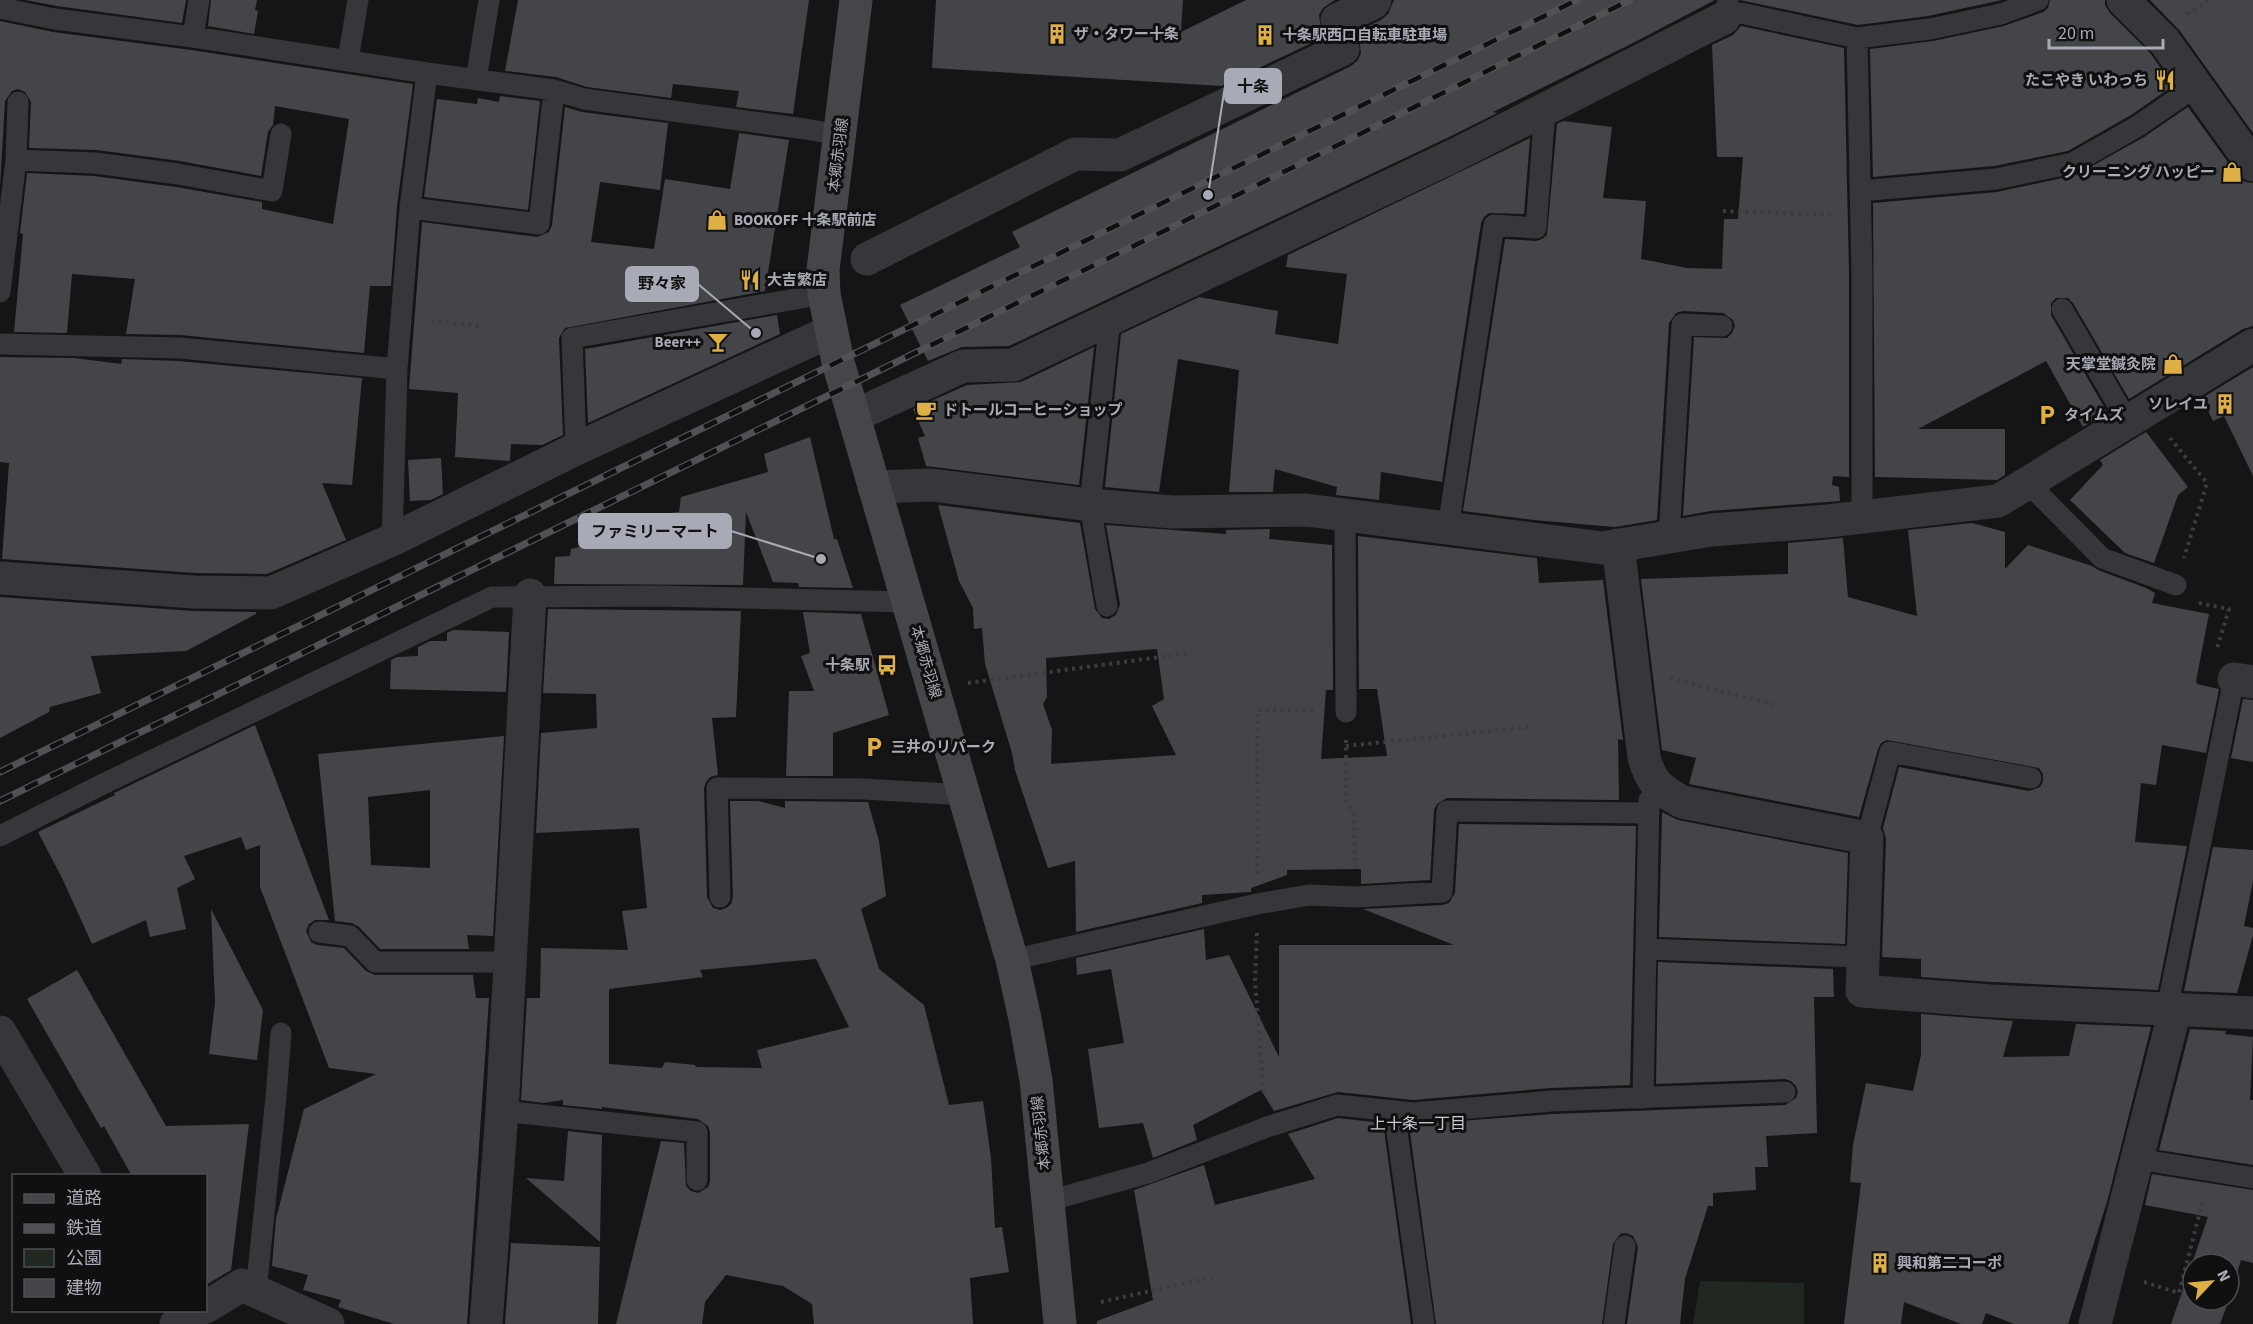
<svg xmlns="http://www.w3.org/2000/svg" width="2253" height="1324" font-family="'Source Sans 3','Noto Sans JP',sans-serif">
<rect width="100%" height="100%" fill="#151516"/>
<path fill="#212822" d="M1700,1281l104,2v41h-111z"/>
<path fill="#444549" fill-rule="evenodd" d="M25,0h161l-4,23 -125,-17z
M211,0h46l-2,10 3,1 -4,23 -46,-8z
M518,0h291l-16,114 -57,-7 3,-16 -66,-7 -2,14 -84,-11 -31,-10 -51,-6z
M936,0h247l-2,32 65,-32h89l-12,8 -4,7 3,23 -101,48 -289,-18z
M1394,0h321l-84,44 -138,68 4,1 -48,24 -440,209 -47,1 -34,14 -28,-56 120,-58 -8,-15 339,-166 7,-6 3,-7 -3,-22 23,-11 7,-6z
M1740,0h262l-74,16 -70,9z
M2050,0h55v5l5,8 41,41 22,32 -42,29 -63,36 -74,15 -121,11 -3,-128 63,-8 71,-15 39,-14 5,-4z
M2150,0h103v133l-73,-102z
M0,21l53,11 138,18 222,34 -16,122 -6,80h-21l-6,67 -183,-18 -55,-1 9,-55 -63,-5 -5,59 -53,-1 9,-98 -3,-1 7,-60 67,3 82,11 86,15v7l71,15 16,-105 -74,-13 -2,19 -5,7 -7,44 -81,-15 -83,-11 -68,-2 2,-46 -6,-10 -7,-3 -6,2 -7,10 -5,85z
M1741,26l103,22 5,226v203l-16,-1 -1,9 7,2 1,14 -130,10 -27,5 11,-179 33,1 5,-5 3,-7 -2,-6 -10,-7 -40,-2 -7,2 -7,10 -12,197 -42,7 -81,-7 -71,-9 42,-272 31,2 6,-2 5,-4 10,-111 6,-3 49,6 -9,71 43,3 -5,58 46,9 35,1 2,-50h14l5,-62h-26l-5,-112 21,-10z
M500,96l40,5 -12,109 -104,-13 13,-98 40,5 1,-6 21,4z
M565,107l17,5 86,11 -8,67 -60,-8 -9,60 63,7 11,-70 65,10 9,-56 50,7 -24,151 -200,37 -6,10 4,97 -21,10 -31,-1 -1,17 -55,-4 3,-64 -49,-4 13,-167 115,15 12,-5 3,-7z
M2188,107l50,69 7,6 8,1v143l-10,3 -114,70 -56,-96 -5,-5h-12l-5,5v12l56,97 -24,15 -37,-66 -128,68h87v46l-8,5 -122,-3 -2,-274 124,-11 79,-17 68,-38z
M1530,138l-6,76 -35,-1 -5,4 -3,6 -39,259 -61,-10 -2,28 -43,-5 1,-8 -62,-18 -2,23h-44l10,-122 -61,-11 -19,133 -54,-5 16,-153 78,-37 79,14 -3,23 63,10 9,-70 -61,-7 2,-12z
M777,315l3,19 -192,89 -3,-74z
M1094,347l-15,138 -153,-19 -8,-28 7,-2 -12,-27 54,-24 54,-3z
M0,357l74,1 47,6 1,-5 57,2 183,17 -10,107 -30,-2 24,57 -79,34 -72,-1 -193,-14 7,-96 -9,-1z
M2253,367v109l-29,-60 -11,5 -11,-23z
M2146,432l42,55 -10,8 -24,68 -29,-10 -55,-53 33,-35 -3,-5z
M810,437l24,102h3l16,49 -54,-1 -1,-4 -25,-1 -27,-70 -3,73 -189,-1 1,-27 15,-1 1,-7 50,-12v-12l33,1 -1,-11 26,-3 2,-15 87,-25 -4,-18z
M441,458l2,36 -12,6 -21,1 -2,-41z
M938,505l142,18 15,86 7,9 7,1 7,-4 4,-11 -14,-79 120,9v-4l44,-1 -1,10 63,6v-7l1,152h-7l-5,69 66,-3 -10,-67h-18l-1,-153 179,22 2,25 64,-3 20,160 -5,-1 1,61 -172,-2 -10,6 -3,6 -4,70 -69,4v-15l-74,1v5l-36,13v4l-49,3v8l-126,29 -1,-71 -27,7 -33,-98 -3,-17 -27,-89 -3,-36 -8,1 -1,-21 -14,-27zM1157,649l7,50 -12,7 24,49 -125,9 1,-34 -9,-26 4,-7 -1,-39z
M1972,523l33,9v37l23,-24 64,21 6,4 48,18 9,5 -3,10 57,11 -13,67 1,3 22,5 -13,64 -44,-8 -6,40 -15,-2 -6,59 52,4 -29,144 -166,-8 -71,-5v-18l-39,-2 4,-118 -3,-11 16,-61 130,24 11,-4 3,-6v-7l-4,-6 -152,-28 -6,3 -3,6 -19,68 -170,-33 7,-26 -34,-8 -21,-171 147,-5v-31l55,-5 5,59 69,19 -9,-86z
M0,597l193,14 63,1v2l-70,37 -95,5 10,37 -51,14 -1,5 -49,26z
M548,609l193,2 -5,106 -24,1 6,57 -8,2 -4,5 -2,6 3,109 6,11 7,2 6,-2 5,-4 2,-7 -3,-96h28l27,7v-7l83,1 11,39 7,55 -25,13 18,60 45,36 25,100 34,-4 8,57 4,70 7,-1 7,45 -39,6 3,46h-159l-2,-20 -29,-18 -57,-11 -21,27 -3,22h-86l45,-183 23,2 2,43 5,5 7,2 10,-6 2,-6v-49l-2,-6 -10,-7 -96,-12v2l-39,-4v-5l-20,3 -22,-3 6,-102h13l1,-50 87,2 -6,-39 25,-3 -8,-80 -103,5 5,-100 56,-5 -1,-34 -53,-1zM816,959l33,68 -92,23 5,18 -66,-1 -1,-2 -30,-3 -3,6 -53,-4v-75l94,-12 -3,-7z
M803,612l58,2 28,101 -56,18v43h-47l3,-85h25l-13,-35 9,-3z
M453,630l56,2 -3,60 -116,-3 1,-29 6,-3 21,-1v-9l12,-6h17v-8z
M2243,699l10,1v62l-22,-4z
M255,725l74,195h-14l-6,4 -3,7 5,11 6,3 27,3 22,23 9,4h98l3,23h13l-22,326h-73l-56,-17 3,-7 -38,-10 5,-15 -36,-9 4,-47 28,-110 72,-35 -47,-6 -69,-181v-42l-14,5 -5,-13 -57,19 11,23 -18,9 9,41 -36,8 -4,-17 -54,24 -29,-64 -25,-48 77,-37 -1,-2z
M504,736l-11,200 -26,-1 2,14h-89l-21,-22 -7,-4 -17,-2 -17,-167zM430,790v78l-59,-3 -3,-68z
M1662,812l16,8 170,33 -3,91 -186,-7z
M1459,824l177,2 -6,259 -79,3 -138,12 -75,-8 -64,19 -13,-21 -68,35 4,15 -44,18 -10,-35 -44,5 -11,-79 36,-6 -13,-74 -34,6 -1,-17 128,-29 2,31 23,-5 50,102v-112h175l-91,-36 80,-4 6,-2 6,-10z
M2213,847l40,3v31l-9,45 9,2v7l-16,58 -53,-2z
M211,909l52,101 -6,50 -48,-6 6,-52z
M1658,962l175,7 1,28h-20l3,136 -51,3 2,31h-13l1,23 -43,3v13h-5l-23,73 -5,45h-53l11,-77 -5,-11 -7,-3 -6,1 -7,10 -11,80h-166l-27,-199 144,-11 232,-9 11,-7 2,-6 -2,-6 -5,-5 -6,-2 -129,5z
M77,970l89,156 83,-2 -18,146 -25,15v-109h-74l-28,-50 -3,2 -74,-129z
M1921,1014l92,7 -10,36 66,-1 7,-32 75,3 -44,175 -39,122h-54l-28,-11 -4,11h-21l-57,-22 -3,22h-57l17,-141 -11,-1 3,-37 13,-62 47,8 8,-36z
M2190,1029l36,2 -1,3 28,3 -3,63h3v65l-94,-15z
M1338,1118l45,5 28,201h-314v-3l56,-21 -19,-110 70,-25 11,40 100,-26 -27,-45z
M568,1131l34,4 -2,107 -74,-64 38,3z
M2152,1174l101,16v73l-12,-3 -12,39v-35h-36v36h36l-9,24h-49l37,-107 -63,-12z
M511,1243l89,4 -2,77h-93z"/>
<g fill="none" stroke-linecap="round" stroke-linejoin="round">
<path stroke="#3c3d41" stroke-width="4" stroke-dasharray="3 4.5" stroke-linecap="butt" d="M2187,14l22,-14
M1723,211l108,4
M431,321l49,5
M2170,438l37,45 -23,75
M2199,603l30,6 -12,39
M1670,678l106,27
M968,683l223,-30
M1346,740v61l8,13 1,54
M1346,746l184,-19
M1257,874v-164l59,1
M1257,933l-2,47 9,116
M2144,1282l35,11 24,-93
M1101,1302l112,-25"/>
<path stroke="#36373b" stroke-width="21" d="M1728,0l-4,18 17,-5 116,25 73,-9 71,-15 37,-14
M0,8l55,11 138,18 234,36 -17,135 -13,161 -5,171
M193,37l6,-37
M1857,38l5,236v243
M348,60l10,-60
M427,73l127,17 30,9 221,30 35,6
M476,80l13,-80
M16,160l79,3 83,11 94,17 9,-57
M1860,191l136,-12 77,-16 65,-37 58,-40
M410,208l129,16 15,-134
M0,292l16,-132 2,-58
M2062,309l66,113
M0,344l180,4 217,21
M576,449l-4,-111 252,-44
M2028,483l74,75 74,27
M1345,514l1,198
M1448,528l46,-303 42,3 9,-119
M1669,537l13,-213 40,2
M1107,606l-17,-101 20,-186
M0,836l101,-51 391,-188 165,-1 251,6
M1867,838l23,-86 141,26
M720,897l-3,-109 147,1 101,6
M319,932l31,4 25,26h134
M1647,949l215,8
M1012,960l245,-56 52,-9 46,2 87,-5 5,-81 202,2
M2167,1009l67,-330
M1643,1098l6,-298
M502,1111l195,21v48
M1394,1111l30,213
M2138,1159l115,19
M1048,1201l100,-28 119,-46 70,-22 76,8 139,-12 233,-9
M256,1292l20,-195 5,-64
M1614,1324l11,-78"/>
<path stroke="#36373b" stroke-width="33" d="M2123,0l42,42 88,123
M867,259l208,-105 45,1 223,-106 -6,-29 36,-17 2,-3
M854,416l109,-50 50,-1 444,-211 267,-136
M874,487l58,-2 158,20 82,7 134,-2 297,38 108,-18 117,-9 170,-20 255,-156
M1618,545l26,212c7,26 15,32 38,45l185,36 -5,153 129,10 262,12
M0,578l194,14 77,1 121,-53 184,-91 255,-118
M2234,679l19,3
M0,1032l85,144
M206,1307l36,-22 86,39
M176,1324l23,-14
M486,1324l16,-213 28,-516
M2095,1324l80,-314"/>
<path stroke="#44464a" stroke-width="33" d="M856,0l-33,270 1,24 14,68 174,598 13,59 11,61 24,244"/>
<g stroke="#4f5155" stroke-width="7">
<path id="rail" d="M0,772l1577,-772
M0,801l1213,-594 417,-207"/>
</g>
<use href="#rail" stroke="#101011" stroke-width="4.5" stroke-dasharray="14" stroke-linecap="butt"/>
</g>
<defs>
<g id="building-bare" transform="scale(1.62)"><path d="M-4-6H4V6H1V3H-1V6H-4ZM-2.5-4.3h1.7v1.8h-1.7ZM.8-4.3h1.7v1.8H.8ZM-2.5-1h1.7V.8h-1.7ZM.8-1h1.7V.8H.8Z" fill="#ddaf45" stroke="#101011" stroke-width="2.5" paint-order="stroke"/></g>
<g id="restaurant-bare" transform="scale(1.62)"><path d="M-5-6h1v4h1v-4h1v4h1v-4h1v5L-1.5 .5V6h-2V.5L-5-1ZM5-6V6H3V1.5H1.5Q1.5-4 5-6Z" fill="#ddaf45" stroke="#101011" stroke-width="2.5" paint-order="stroke"/></g>
<g id="shop-bare" transform="scale(1.62)"><path d="M-5-2.5h2.3a2.7 3.5 0 0 1 5.4 0H5L5.5 6h-11ZM-1.5-2.5h3a1.5 2.3 0 0 0-3 0Z" fill="#ddaf45" stroke="#101011" stroke-width="2.5" paint-order="stroke"/></g>
<g id="bar-bare" transform="scale(1.62)"><path d="M-6-5H6L.8 .8V4.5H3.5V6h-7V4.5H-.8V.8Z" fill="#ddaf45" stroke="#101011" stroke-width="2.5" paint-order="stroke"/></g>
<g id="cafe-bare" transform="scale(1.62)"><path d="M-5.5-4.5H6V0H3Q3 3.5 0 3.5H-2.5Q-5.5 3.5-5.5 0ZM3-3.2v2h1.7v-2ZM-6 4.5H4V6H-6Z" fill="#ddaf45" stroke="#101011" stroke-width="2.5" paint-order="stroke"/></g>
<g id="parking-bare" transform="scale(1.62)"><path d="M-3.5-5.5H1a3.5 3.5 0 0 1 0 7H-1V5.5H-3.5ZM-1-3.4V-.6H.8a1.4 1.4 0 0 0 0-2.8Z" fill="#ddaf45" stroke="#101011" stroke-width="2.5" paint-order="stroke"/></g>
<g id="bus-bare" transform="scale(1.62)"><path d="M-5-6H5V4H4V6H2V4H-2V6H-4V4H-5ZM-3.5-4V0h7V-4ZM-3.5 1.2v1.5H-2V1.2ZM2 1.2v1.5H3.5V1.2Z" fill="#ddaf45" stroke="#101011" stroke-width="2.5" paint-order="stroke"/></g>
</defs>
<g fill-rule="evenodd">
<use href="#building-bare" x="1057" y="34"/>
<use href="#building-bare" x="1265" y="35"/>
<use href="#restaurant-bare" x="2165" y="80"/>
<use href="#shop-bare" x="2232" y="172"/>
<use href="#shop-bare" x="717" y="220"/>
<use href="#restaurant-bare" x="750" y="280"/>
<use href="#bar-bare" x="718" y="342"/>
<use href="#shop-bare" x="2173" y="364"/>
<use href="#building-bare" x="2225" y="404"/>
<use href="#cafe-bare" x="926" y="410"/>
<use href="#parking-bare" x="2047" y="415"/>
<use href="#bus-bare" x="887" y="665"/>
<use href="#parking-bare" x="874" y="747"/>
<use href="#building-bare" x="1880" y="1263"/>
</g>
<g text-anchor="middle" stroke-width="6" stroke-linejoin="round" paint-order="stroke">
<g font-size="15" font-weight="bold" fill="#a8abb5" stroke="#101011" text-anchor="start">
<text x="1074" y="39">ザ・タワー十条</text>
<text x="1282" y="40">十条駅西口自転車駐車場</text>
<text x="2148" y="85" text-anchor="end">たこやき いわっち</text>
<text x="2215" y="177" text-anchor="end">クリーニング ハッピー</text>
<text x="734" y="225">BOOKOFF 十条駅前店</text>
<text x="767" y="285">大吉繁店</text>
<text x="701" y="347" text-anchor="end">Beer++</text>
<text x="2156" y="369" text-anchor="end">天掌堂鍼灸院</text>
<text x="2208" y="409" text-anchor="end">ソレイユ</text>
<text x="943" y="415">ドトールコーヒーショップ</text>
<text x="2064" y="420">タイムズ</text>
<text x="870" y="670" text-anchor="end">十条駅</text>
<text x="891" y="752">三井のリパーク</text>
<text x="1897" y="1268">興和第二コーポ</text>
</g>
<g font-size="15" fill="#a8abb5" stroke="#101011">
<text transform="translate(838 155) rotate(-83)" y="5">本郷赤羽線</text>
<text transform="translate(926 662) rotate(74)" y="5">本郷赤羽線</text>
<text transform="translate(1041 1133) rotate(-96)" y="5">本郷赤羽線</text>
</g>
<g font-size="16" fill="#c8cad1" stroke="#101011">
<text x="1418" y="1129">上十条一丁目</text>
</g>
</g>
<path fill="none" stroke="#a8abb5" stroke-width="2" d="M1208 195L1225 86M756 333L698 284M821 559L731 531"/>
<g fill="#a8abb5" stroke="#101011" stroke-width="2">
<circle cx="1208" cy="195" r="6"/>
<circle cx="756" cy="333" r="6"/>
<circle cx="821" cy="559" r="6"/>
</g>
<g fill="#a8abb5" stroke="#a8abb5" stroke-width="2">
<rect x="1225" y="69" width="56" height="34" rx="6"/>
<rect x="626" y="267" width="72" height="34" rx="6"/>
<rect x="579" y="514" width="152" height="34" rx="6"/>
</g>
<g font-size="16" text-anchor="middle" font-weight="bold" fill="#111">
<text x="1253" y="92">十条</text>
<text x="662" y="289">野々家</text>
<text x="655" y="537">ファミリーマート</text>
</g>
<rect x="12" y="1174" width="195" height="138" fill="#101011" stroke="#4d4e53" stroke-width="1.5"/>
<rect x="24" y="1194" width="30" height="9" fill="#44464a" stroke="#4d4e53" stroke-width="1.5"/>
<text x="66" y="1204" font-size="18" fill="#a8abb5">道路</text>
<rect x="24" y="1224" width="30" height="9" fill="#4f5155" stroke="#4d4e53" stroke-width="1.5"/>
<text x="66" y="1234" font-size="18" fill="#a8abb5">鉄道</text>
<rect x="24" y="1249" width="30" height="18" fill="#212822" stroke="#4d4e53" stroke-width="1.5"/>
<text x="66" y="1264" font-size="18" fill="#a8abb5">公園</text>
<rect x="24" y="1279" width="30" height="18" fill="#444549" stroke="#4d4e53" stroke-width="1.5"/>
<text x="66" y="1294" font-size="18" fill="#a8abb5">建物</text>
<g transform="translate(2211 1282) rotate(64)"><circle r="28" fill="#101011" stroke="#4d4e53" stroke-width="1.5"/>
<path d="M0-4.5L10 22L0 15L-10 22Z" fill="#ddaf45"/>
<text y="-9" font-size="16" font-weight="bold" text-anchor="middle" fill="#a8abb5">N</text>
</g>
<path d="M2049 39v9h114v-9" fill="none" stroke="#a8abb5" stroke-width="3"/>
<text x="2058" y="39" font-size="18" fill="#a8abb5" stroke="#101011" stroke-width="4.5" paint-order="stroke">20 m</text>
</svg>
